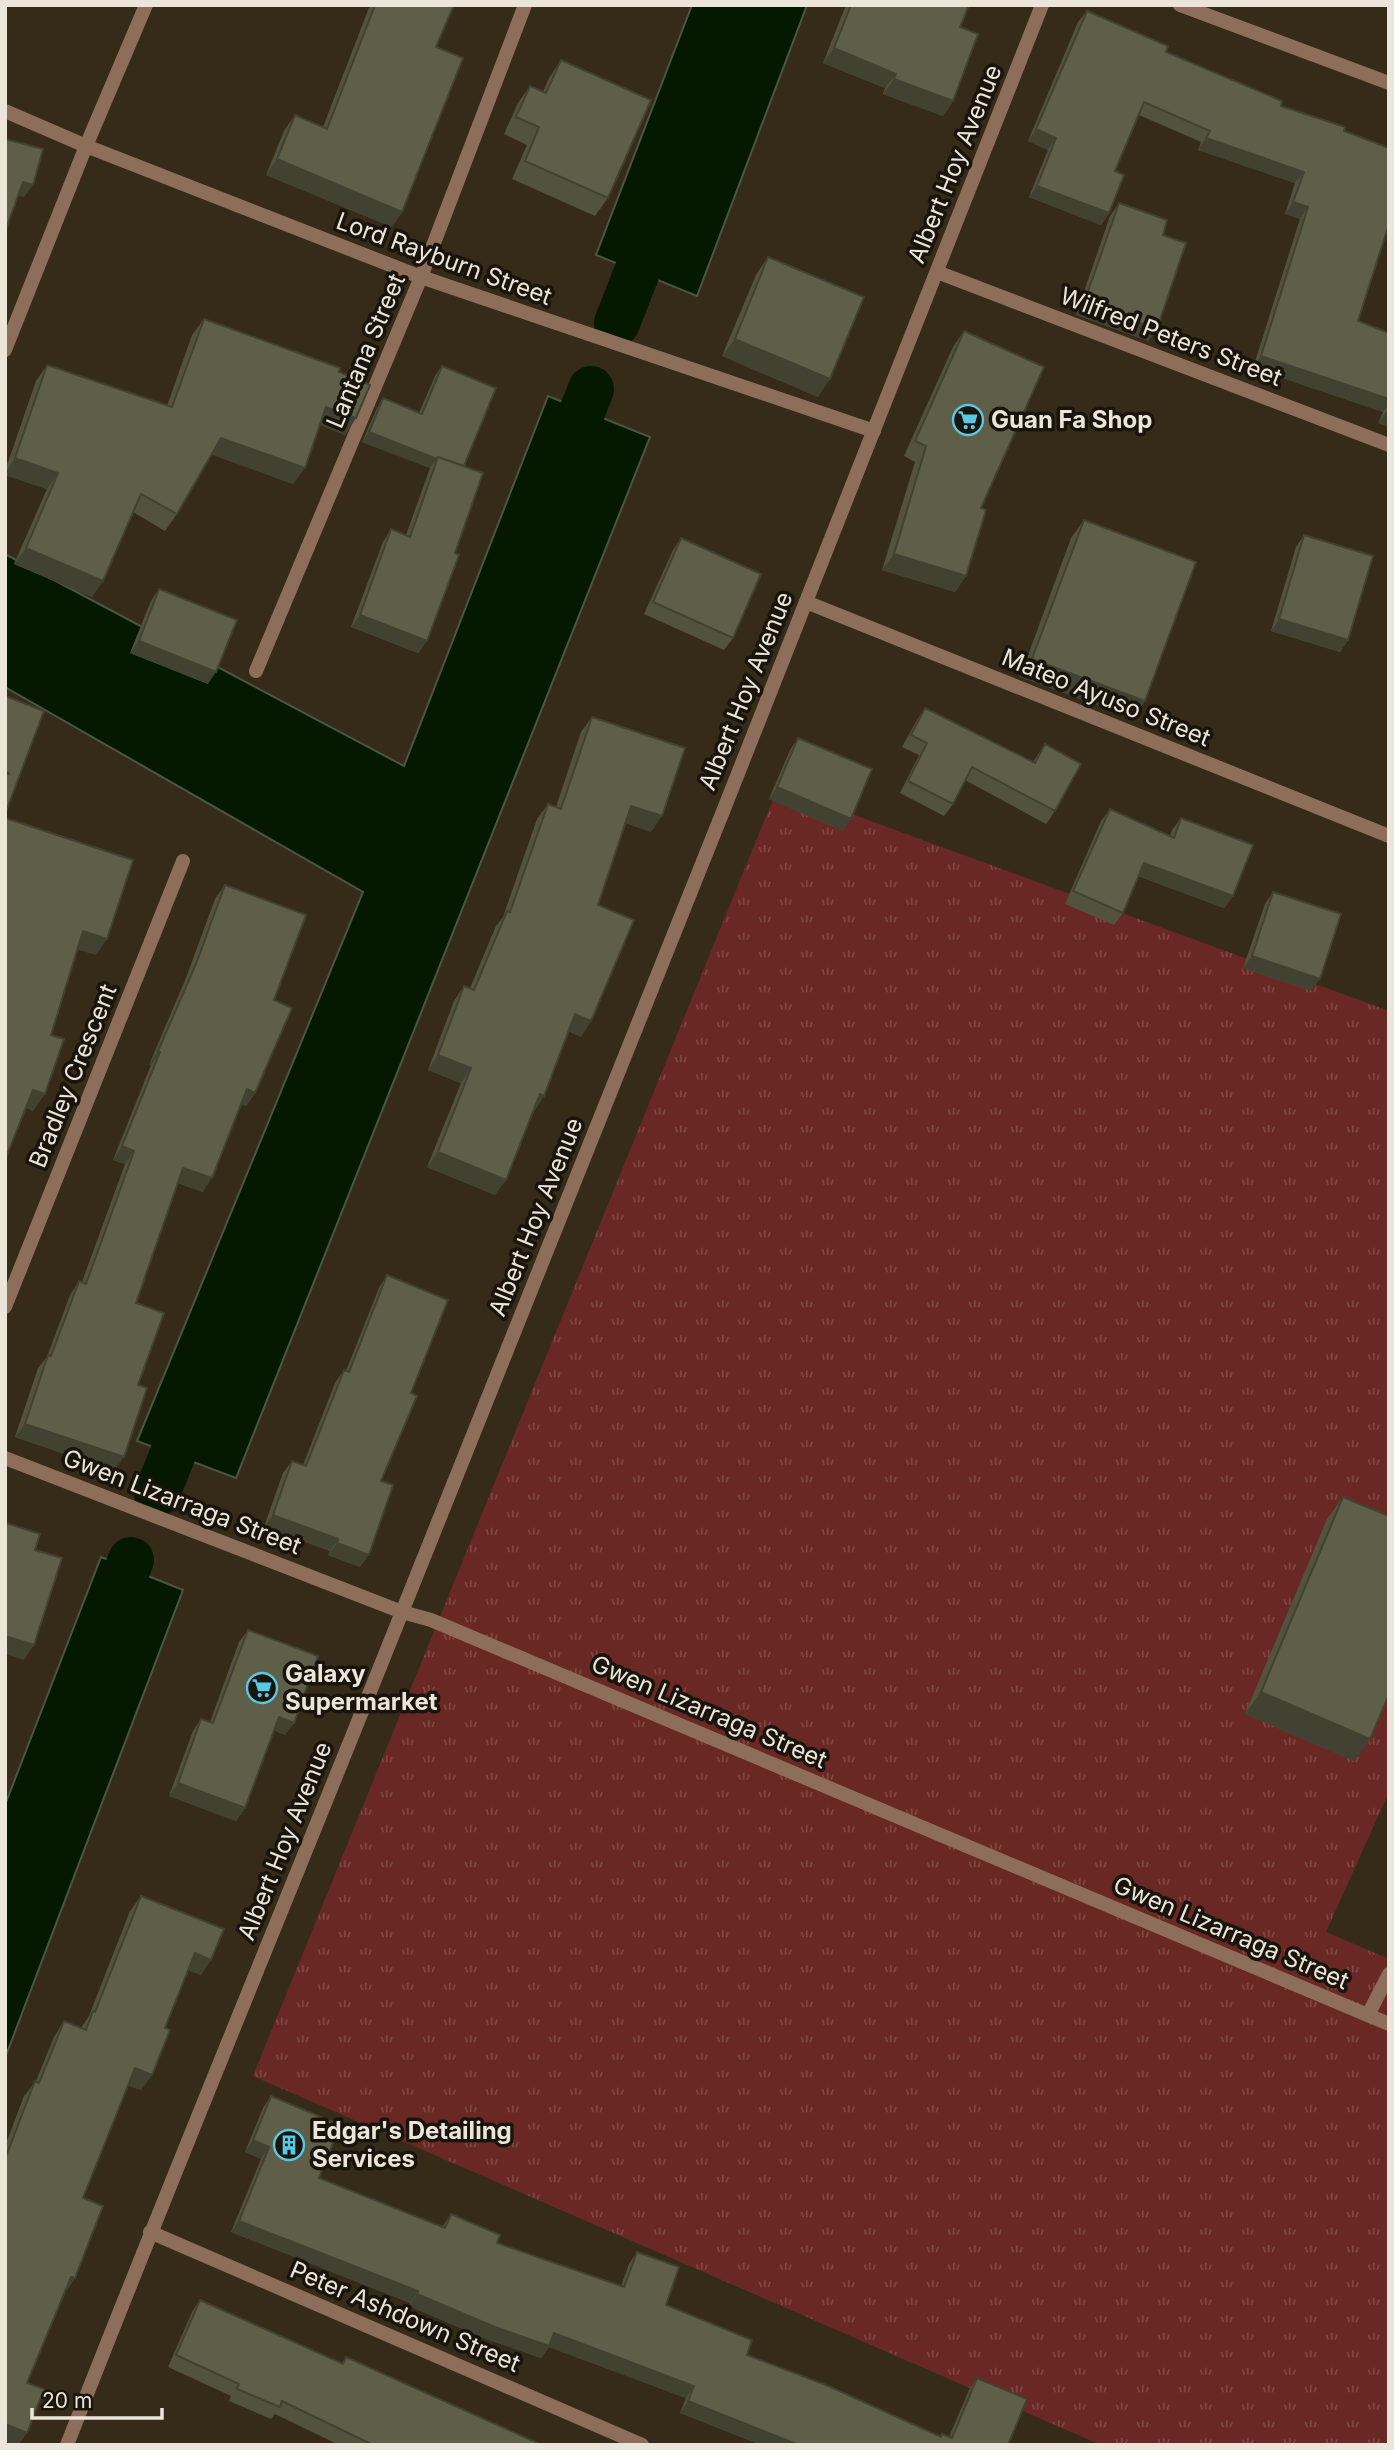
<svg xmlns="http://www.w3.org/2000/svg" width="1394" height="2450" font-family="Inter,sans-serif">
<defs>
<pattern id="grass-tufts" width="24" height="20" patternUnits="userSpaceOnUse" patternTransform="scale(1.75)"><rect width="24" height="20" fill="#6a2824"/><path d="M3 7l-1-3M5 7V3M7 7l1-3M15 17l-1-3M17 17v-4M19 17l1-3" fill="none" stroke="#7f4743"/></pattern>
</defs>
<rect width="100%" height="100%" fill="#362b19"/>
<path fill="url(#grass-tufts)" d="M778,787l611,224v781l-63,140 63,27v486h-288l-848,-369z"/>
<path fill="#051900" stroke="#4a5641" stroke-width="2" d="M692,5h115l-110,291 -101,-41z
M548,396l102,41 -414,1041 -99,-37 226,-549 -358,-205v-133l399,212z
M101,1557l82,33 -178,468v-253z"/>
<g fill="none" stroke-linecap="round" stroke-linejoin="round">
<path stroke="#051900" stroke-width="46" d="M617,323l43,-110
M560,468l31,-79
M157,1494l39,-99
M105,1625l26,-65"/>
<path stroke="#8d6e5a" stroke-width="14" d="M1368,2015l21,-41"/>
<path stroke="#8d6e5a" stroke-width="14" d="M1180,5l209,78
M5,111l81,35 335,131 453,154
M937,272l452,173
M5,350l81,-204 60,-141
M806,602l583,234
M256,671l165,-394 104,-272
M5,1307l178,-446
M5,1458l397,154 29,8 958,404
M150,2232l492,213"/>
<path stroke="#8d6e5a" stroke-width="14" d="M67,2445c109,-279 224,-555 335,-833 216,-535 429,-1070 640,-1607"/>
</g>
<path fill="#52523f" d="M370,5h84l-18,42 -34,165 -10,15 -126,-52 18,-44 11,-16 28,12z
M846,5h123l-9,22 -7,74 -10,15 -60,-22 2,-6 -62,-25z
M1087,11l79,41 115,54 108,42v80l-1,-1 -30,94 31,12v94l-11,-4 5,-11 -130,-44 47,-149 -15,-5 10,-31 -97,-33 3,-8 -62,-27 -24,56 -6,42 -8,12 -72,-28 19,-47 -20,-9 50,-119z
M561,60l47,138 -13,18 -83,-37 15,-34 -23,-11 14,-31 12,-17 13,6 6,-14z
M1119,203l44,32 -6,94 -9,12 -72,-26 34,-99z
M768,257l50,140 -96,-41 34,-81z
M204,319l135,53 17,46 -11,17 -25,-10 -27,59 -81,-30 -35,60 -12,17 -32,-19 -41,85 -78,-33 33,-75 -42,-14v-4l31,-90 11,-16 120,41 25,-71z
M964,331l17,177 -15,68 -11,16 -73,-22 33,-108 -11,-6 49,-109z
M442,366l22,100 -9,87 -28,88 -9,12 -67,-26 32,-85 8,-13 15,6 24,-67 -68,-26 15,-34 6,-10 36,15 16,-37z
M1084,520l61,181 -12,17 -113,-41 51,-139z
M1304,535l44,105 -8,12 -69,-21 25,-84z
M681,538l52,100 -9,12 -80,-36 29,-64z
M159,589l49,95 -78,-31 21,-52z
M925,708l108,54 12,-18 10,67 -9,13 -81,-44 -12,24 -9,12 -44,-23 19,-38 -17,-8 15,-27z
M592,717l59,115 -25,-9 -28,82 -17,132 -13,-6 -24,65 -10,15 -39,84 -68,-28 34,-84 -33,-13 26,-69 10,-15 6,2 26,-62 7,-9 34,-98 11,-15 8,3 25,-75z
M798,738l45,93 -74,-32 21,-49z
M1110,809l60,27 2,-6 9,-12 52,78 -9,12 -86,-32 -15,37 -9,12 -49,-21 36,-83z
M225,885l49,115 -19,93 -9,13 -5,-2 -38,88 -25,-9 -42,120 2,82 -24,86 -99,-34 23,-69 9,-11 23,-62 9,-14 3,1 43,-118 -12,-4 38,-95h-2l37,-87 29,-79z
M1273,892l38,99 -68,-23 22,-64z
M387,1275l24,118 -30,88 -21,86 -32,-12 2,-4 -66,-24 19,-54 9,-12 11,4 32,-82 9,-13 2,1 33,-83z
M1343,1497l11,264 -109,-47 82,-195z
M248,1630l46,93 -9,12 -11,-5 -29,78 -9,13 -67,-25 24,-65 8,-12 9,3 29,-80z
M141,1896l60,79 -13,-5 -23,58 -13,47 -11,15 -13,-5 -45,113 -8,80 -11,16 -37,89v50l-9,12h-11l-2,-1v-298l19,-50 12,-15 18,-44 10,-16 17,7 8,-12 41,-105z
M271,2096l48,82 123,49 9,-13 46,29 124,43 8,-22 8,-12 29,53 81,50 193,82 2,-3 7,3 20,-47 8,-12 31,67h-247l-81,-32 6,-15 -137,-51 -8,11 -55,-19 -77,-33 1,-3 -179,-71 30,-73 -16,-7 18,-44z
M200,2300l142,64 4,-7 196,88h-203l-64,-31 -4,5 -42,-18 2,-5 -63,-29 24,-55z"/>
<path fill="#424233" d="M834,48l62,26 -11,14 -62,-25z
M894,79l59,22 -10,15 -60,-22z
M1036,129l20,9 -8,12 -20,-9z
M1206,138l98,34 -9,11 -97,-33z
M277,159l125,53 -10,15 -126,-52z
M23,182l10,3 -9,12 -10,-3z
M1037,186l72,27 -8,12 -72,-28z
M1293,202l15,5 -8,12 -15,-5z
M1084,303l73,26 -9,12 -72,-26z
M735,339l95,40 -12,18 -96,-41z
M1261,356l128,43v5l-6,8 -130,-44z
M326,407l30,11 -11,17 -30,-12z
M1387,411l2,1v15l-11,-4z
M369,432l68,27 -7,9 -68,-26z
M221,438l84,30 -12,16 -83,-30z
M15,458l43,15 -11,16 -42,-14v-2z
M26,548l77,33 -11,16 -78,-33z
M894,554l72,22 -11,16 -73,-22z
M360,615l67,26 -9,12 -67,-26z
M1279,619l69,21 -8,12 -69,-21z
M139,641l77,31 -8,12 -78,-31z
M1032,659l113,42 -12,17 -113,-41z
M777,787l74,32 -8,12 -74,-32z
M631,806l31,10 -11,16 -30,-11z
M1144,863l89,33 -9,12 -88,-33z
M83,931l24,8 -11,16 -24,-7z
M1252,956l68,23 -9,12 -68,-23z
M575,1014l16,7 -10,16 -17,-8z
M158,1051l2,1 -9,13h-2z
M438,1055l33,13 -10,15 -33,-13z
M247,1089l8,4 -9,13 -8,-3z
M33,1090l12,4 -12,17 -12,-5z
M540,1094l4,2 -11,15z
M122,1146l12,5 -9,13 -12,-4z
M438,1152l68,28 -11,15 -68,-28z
M183,1168l29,10 -9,14 -29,-11z
M25,1424l99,33 -10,14 -99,-34z
M273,1515l65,24 -8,12 -66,-24z
M337,1543l32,12 -9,12 -32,-12z
M5,1636l29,9 -10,15 -19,-6z
M1261,1692l109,47 -16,22 -109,-47z
M279,1717l15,6 -9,12 -15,-6z
M178,1783l67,25 -9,13 -67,-25z
M195,1953l16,7 -10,15 -17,-6z
M135,2068l17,7 -11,15 -17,-6z
M253,2140l16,7 -8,12 -16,-7z
M239,2221l179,70 -8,12 -179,-71z
M71,2277l4,1 -11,16z
M417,2294l137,39 140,53 -8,12 -137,-51 -8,11 -55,-19 -77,-33z
M688,2401l111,44h-38l-81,-32z
M5,2424l22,9 -9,12 -13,-1z"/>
<path fill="#5f5f49" stroke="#424233" stroke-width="2" d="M375,5h79l-18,42 27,11 -61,154 -125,-53 18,-44 32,14z
M851,5h118l-9,22 18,7 -25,67 -59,-22 2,-5 -62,-26z
M1087,11l81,35 -2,6 116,49 -1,5 64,21 -1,4 45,17v76l-31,97 31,12v66l-128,-43 47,-149 -15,-5 11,-30 -98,-34 4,-7 -66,-29 -29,69 9,4 -15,38 -72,-27 19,-48 -20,-9z
M561,60l90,40 -43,98 -83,-37 14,-34 -23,-10 14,-31 16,7z
M5,139l38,10 -10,36 -10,-3 -18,50z
M1119,203l48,17 -4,15 23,8 -29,86 -73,-26z
M768,257l96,40 -34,82 -95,-40z
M204,319l136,49 -1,4 31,13 -14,33 -30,-11 -21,61 -84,-30 -44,76 -36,-20 -38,87 -77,-33 32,-75 -43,-15 32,-93 125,42z
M964,331l80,36 -63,141 5,2 -20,66 -72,-22 32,-108 -11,-5z
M442,366l54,22 -32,78 -26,-9 -1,2 -68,-27 14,-34 39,16z
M438,457l45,16 -28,80 4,2 -32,86 -67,-26 31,-86 19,8z
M1084,520l112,42 -51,139 -113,-42z
M1304,535l69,21 -25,84 -69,-21z
M681,538l80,36 -28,64 -80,-36z
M159,589l78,31 -21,52 -77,-31z
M5,696l39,15 -39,103v-41l5,1 -5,-3z
M925,708l110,55 10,-19 36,20 -26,47 -83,-44 -19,37 -45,-23 19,-38 -16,-8z
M592,717l93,31 -23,68 -31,-10 -33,99 36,15 -43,101 -16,-7 -31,82 -4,-2 -34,86 -68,-28 33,-84 -33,-13 26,-69 10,4 33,-79 3,1 38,-108 13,5z
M798,738l74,31 -21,50 -74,-32z
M1110,809l64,29 7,-20 72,27 -20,51 -89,-33 -21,50 -50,-22z
M5,818l128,42 -26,79 -24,-8 -32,104 13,4 -19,55 -12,-4 -28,70z
M225,885l81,30 -32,85 18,8 -37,85 -8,-4 -35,89 -29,-10 -47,135 28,10 -26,72 9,3 -23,69 -99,-33 23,-69 3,1 28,-75 7,3 48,-133 -12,-5 38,-94 -2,-1 38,-87z
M1273,892l68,22 -21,65 -68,-23z
M387,1275l61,25 -37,93 6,3 -36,85 12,4 -24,70 -32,-12 1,-4 -65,-24 19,-54 14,5 38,-96 5,2z
M1343,1497l46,19v179l-19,44 -109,-47z
M6,1523l34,11 -5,16 27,8 -28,87 -29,-9z
M248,1630l70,26 -24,67 -15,-6 -34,91 -67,-25 23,-64 12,4z
M141,1896l83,33 -13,31 -16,-7 -30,75 5,2 -18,45 -17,-7 -52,130 20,8 -28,72 -4,-1 -44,106 17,6 -17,44 -22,-9v-265l30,-78 4,2 25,-62 22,9 7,-19 2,1z
M271,2096l69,29 -21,53 126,50 6,-14 49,21 -3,8 127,44 13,-35 42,15 -13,38 86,35 -5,15 79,30 115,52 1,-3 10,4 25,-60 50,21 -19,46h-209l-111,-44 6,-15 -140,-53 -5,13 -54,-19 -78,-33 1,-3 -179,-70 30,-74 -16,-7z
M200,2300l143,64 3,-7 196,88h-169l-91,-44 -2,6 -43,-18 2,-5 -63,-29z"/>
<defs>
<g id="supermarket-ring" transform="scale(1.575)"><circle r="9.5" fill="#19140c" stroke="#59c8e4" stroke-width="1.5"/><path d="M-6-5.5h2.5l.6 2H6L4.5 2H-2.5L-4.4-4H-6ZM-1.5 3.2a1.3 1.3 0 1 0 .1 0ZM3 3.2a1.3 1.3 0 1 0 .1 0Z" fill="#59c8e4"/></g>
<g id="building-ring" transform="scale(1.575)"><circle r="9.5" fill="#19140c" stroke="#59c8e4" stroke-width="1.5"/><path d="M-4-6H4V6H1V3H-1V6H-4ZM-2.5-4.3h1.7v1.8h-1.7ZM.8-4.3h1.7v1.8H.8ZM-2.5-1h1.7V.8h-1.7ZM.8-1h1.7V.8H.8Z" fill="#59c8e4"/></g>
</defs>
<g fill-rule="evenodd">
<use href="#supermarket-ring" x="968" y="420"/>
<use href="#supermarket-ring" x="262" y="1688"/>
<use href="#building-ring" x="289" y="2145"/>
</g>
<g text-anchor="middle" stroke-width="7" stroke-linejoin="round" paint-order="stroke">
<g font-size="24" fill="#ece5da" stroke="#19140c">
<text transform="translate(955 164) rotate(-68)" y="8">Albert Hoy Avenue</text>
<text transform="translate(444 259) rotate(20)" y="8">Lord Rayburn Street</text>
<text transform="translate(1171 337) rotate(21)" y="8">Wilfred Peters Street</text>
<text transform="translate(366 351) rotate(-67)" y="8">Lantana Street</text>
<text transform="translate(746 691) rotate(-68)" y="8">Albert Hoy Avenue</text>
<text transform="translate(1106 698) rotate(22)" y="8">Mateo Ayuso Street</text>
<text transform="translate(73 1076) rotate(-68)" y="8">Bradley Crescent</text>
<text transform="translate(536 1217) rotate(-68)" y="8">Albert Hoy Avenue</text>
<text transform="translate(182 1502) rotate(21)" y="8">Gwen Lizarraga Street</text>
<text transform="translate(709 1712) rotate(23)" y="8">Gwen Lizarraga Street</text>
<text transform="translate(285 1841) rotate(-68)" y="8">Albert Hoy Avenue</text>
<text transform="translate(1231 1933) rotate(23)" y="8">Gwen Lizarraga Street</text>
<text transform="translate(405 2317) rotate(23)" y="8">Peter Ashdown Street</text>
</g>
<g font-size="24" font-weight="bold" fill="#ece5da" stroke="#19140c" text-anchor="start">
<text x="991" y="428">Guan Fa Shop</text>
<text x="285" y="1682">Galaxy<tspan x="285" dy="28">Supermarket</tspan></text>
<text x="312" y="2139">Edgar's Detailing<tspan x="312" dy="28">Services</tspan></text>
</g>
</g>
<rect width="1394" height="2450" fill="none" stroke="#ece5da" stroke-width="14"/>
<path d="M32 2408v10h130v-10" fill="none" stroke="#ece5da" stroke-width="3.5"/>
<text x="42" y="2408" font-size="21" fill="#ece5da" stroke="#19140c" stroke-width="5" paint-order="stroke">20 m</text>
</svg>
